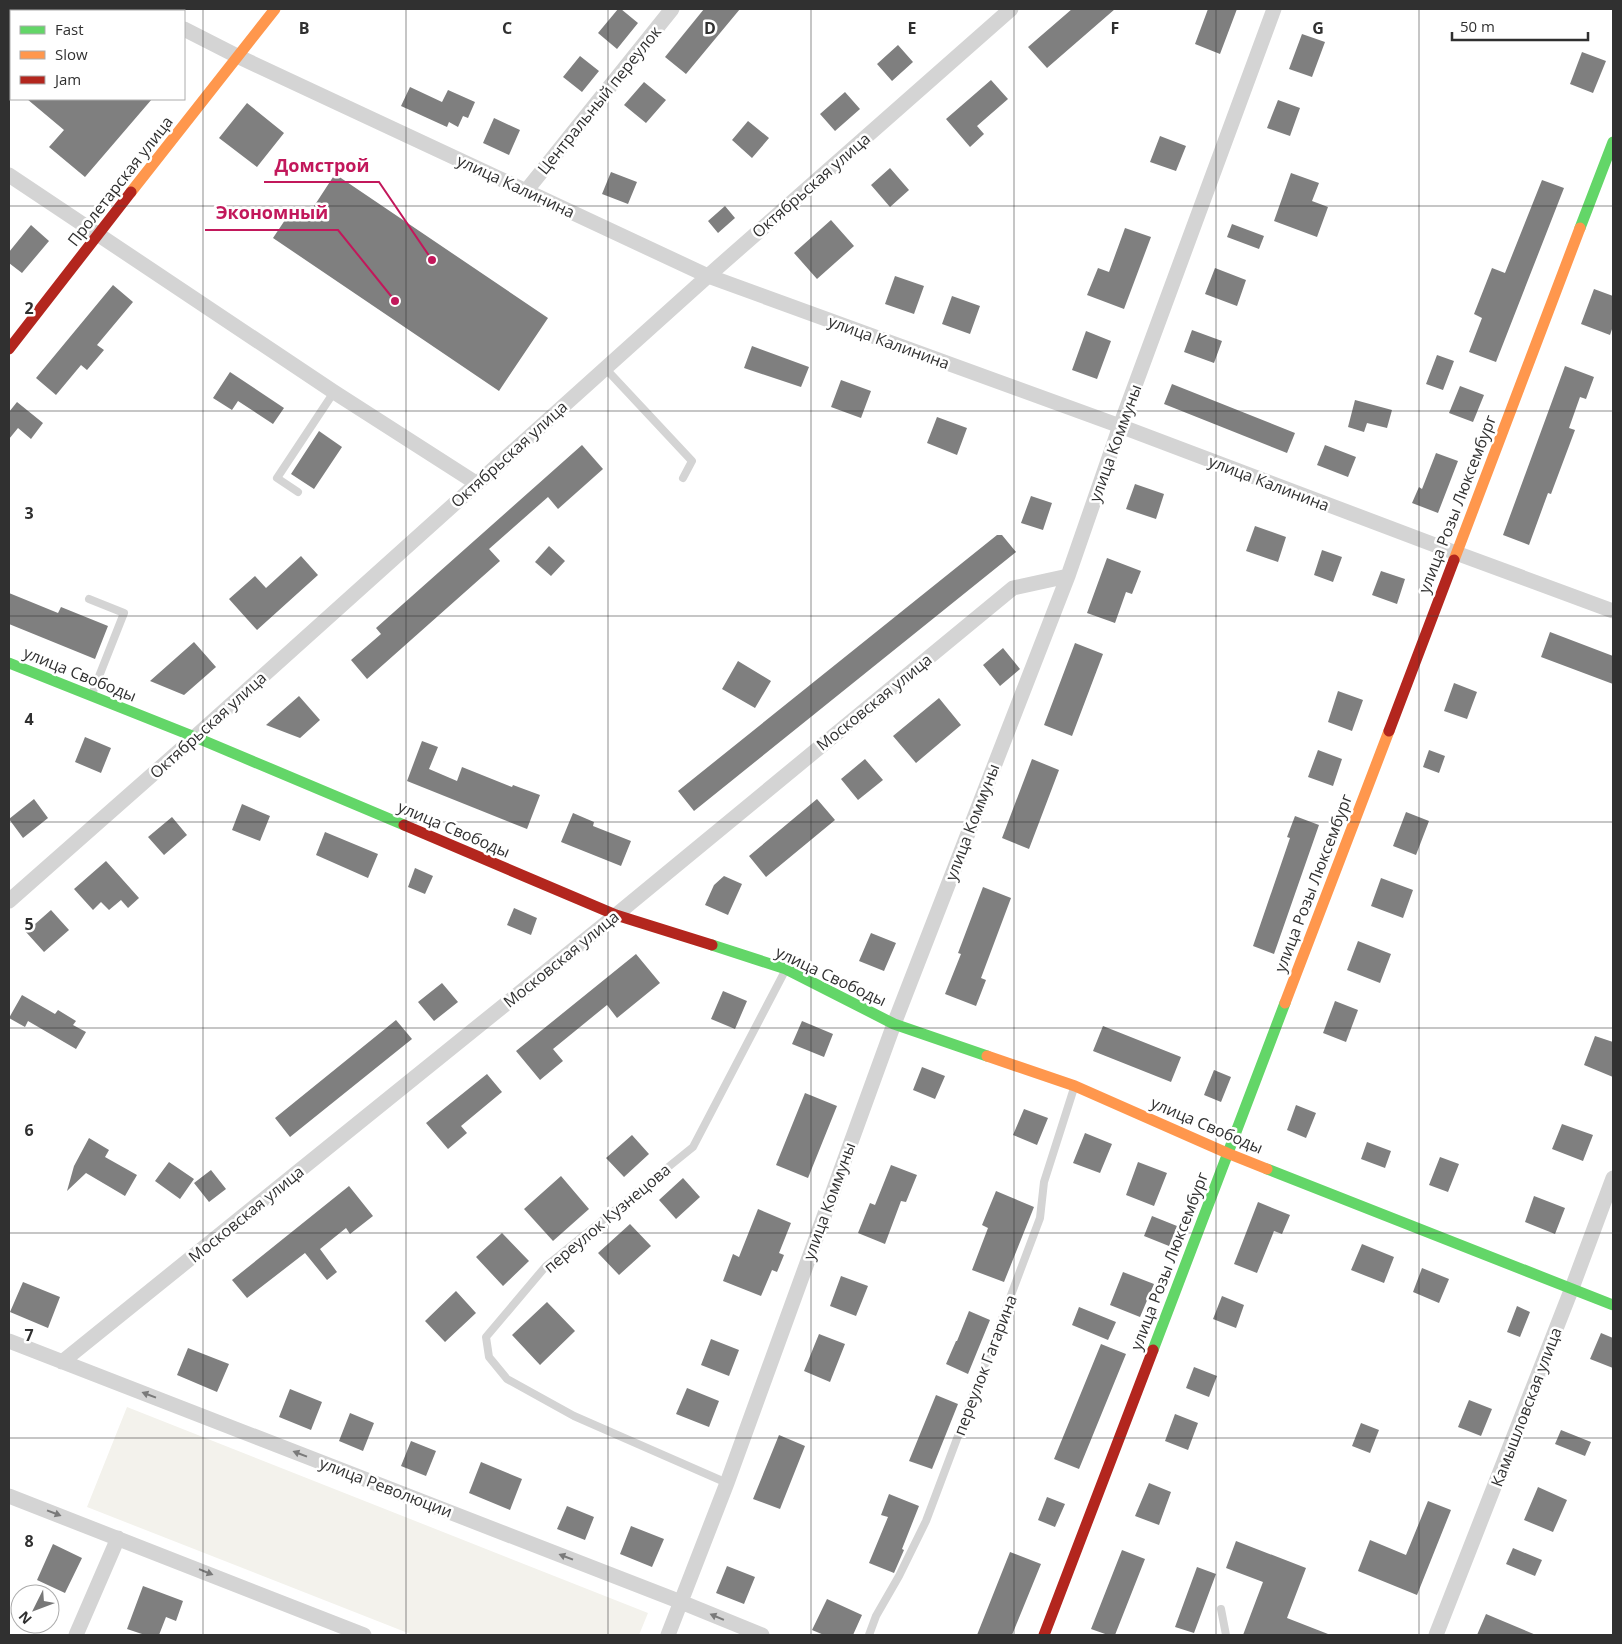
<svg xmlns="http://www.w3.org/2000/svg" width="1622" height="1644" font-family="'Open Sans',sans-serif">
<rect width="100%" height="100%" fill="#fff"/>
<path fill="#f3f2ec" d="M127,1407l521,206 -9,22h-226l-326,-128z"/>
<path fill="#7f7f7f" d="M618,9h3l17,14 -21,26 -19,-16z
M704,9h36l-54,65 -21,-17z
M1072,9h43l-68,59 -19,-21z
M1208,9h29l-17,45 -25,-10z
M1302,34l23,8 -13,35 -23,-8z
M898,45l15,17 -21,19 -15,-17z
M1582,52l24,9 -13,32 -23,-9z
M580,56l19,15 -17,21 -19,-15z
M991,80l17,19 -31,27 7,8 -14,13 -24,-28z
M644,82l22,18 -20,23 -22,-18z
M410,87l32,15 6,-12 27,12 -7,16 -5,-2 -5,11 -9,-5 -2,5 -46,-21z
M845,92l15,17 -25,22 -15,-17z
M27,99h125l-67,78 -36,-30 15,-17z
M1278,100l22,8 -10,28 -23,-8z
M247,103l37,30 -27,34 -38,-29z
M494,118l26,12 -11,25 -26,-12z
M748,121l21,17 -17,20 -20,-18z
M1160,136l26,10 -10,25 -26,-9z
M890,168l19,22 -19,17 -19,-22z
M611,172l26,10 -9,22 -26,-10z
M1291,173l28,10 -7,18 16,6 -11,30 -43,-16z
M335,174l213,144 -49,73 -226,-153 18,-27 14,9z
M1542,180l22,8 -68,174 -27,-10 13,-34 -8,-4 18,-46 13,5z
M725,206l10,12 -17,15 -10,-12z
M831,220l23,26 -37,33 -23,-26z
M1232,224l32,12 -5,13 -32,-12z
M31,225l18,16 -27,32 -13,-10v-11z
M1125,228l26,9 -27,72 -37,-14 11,-27 11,4z
M1215,268l31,12 -9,26 -32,-12z
M895,276l29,10 -10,28 -29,-10z
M113,285l20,17 -36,43 7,5 -17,20 -6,-5 -25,30 -20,-17z
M1594,289l19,7v30l-3,9 -29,-11z
M952,296l28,10 -10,28 -28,-10z
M1192,330l30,11 -8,22 -30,-11z
M1086,331l25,10 -14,38 -25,-9z
M752,346l57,21 -8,20 -57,-19z
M1437,355l17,6 -11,29 -17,-6z
M1565,366l29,11 -8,22 -6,-2 -11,31 6,2 -24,64 -3,-1 -19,52 -26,-10z
M230,372l54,36 -11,16 -35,-23 -6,9 -19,-12z
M841,380l30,11 -10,27 -30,-11z
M1172,384l123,49 -8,20 -123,-49z
M1460,386l24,9 -11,27 -24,-9z
M1355,400l37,10 -5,18 -20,-5 -3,9 -16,-5z
M17,402l26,21 -12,16 -13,-11 -9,11v-27z
M937,417l30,11 -10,27 -30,-12z
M319,431l23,16 -28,42 -23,-15z
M582,445l21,24 -45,40 -10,-12 -59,52 11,12 -133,118 -16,-19 30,-26 -5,-6z
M1325,445l31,12 -8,20 -31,-12z
M1436,453l22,8 -20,52 -26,-10 7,-16 3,2z
M1135,484l29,10 -8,25 -30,-10z
M1031,496l21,7 -9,27 -22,-7z
M1255,526l31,11 -8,25 -32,-11z
M997,535h5l14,17 -322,259 -16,-20z
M549,546l16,15 -14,15 -16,-14z
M1322,550l20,7 -9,25 -19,-7z
M301,556l17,19 -61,55 -28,-31 26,-23 11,12z
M1107,558l34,13 -9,23 -6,-2 -11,31 -28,-10z
M1381,571l24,8 -8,25 -25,-9z
M9,593l49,20 3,-6 47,19 -13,33 -86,-35z
M1550,632l63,24v28l-72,-27z
M194,642l22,25 -32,28 -34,-14z
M1075,643l28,11 -31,82 -28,-11z
M1003,648l17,21 -20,17 -17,-21z
M738,661l33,20 -16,27 -33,-19z
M1454,683l23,9 -10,27 -23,-8z
M1338,691l25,9 -11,31 -24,-9z
M299,696l21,24 -20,18 -34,-13z
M939,698l22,27 -45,38 -23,-27z
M85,737l26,11 -10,25 -26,-11z
M422,741l16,6 -9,22 28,12 5,-14 50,20 1,-2 27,10 -13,34 -120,-48z
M1318,750l24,9 -9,27 -25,-9z
M1429,750l16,6 -6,17 -16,-6z
M865,759l18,21 -25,20 -17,-21z
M1032,759l27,11 -30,79 -27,-11z
M34,799l14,19 -25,20 -14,-19z
M817,799l18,21 -69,57 -17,-21z
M242,804l28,12 -10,25 -28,-11z
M1406,812l23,9 -13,34 -23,-9z
M573,813l21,9 -1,4 38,15 -10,25 -60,-24z
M1295,816l24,9 -45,129 -21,-8 37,-108 -3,-1z
M172,817l15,18 -23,20 -16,-18z
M325,832l53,22 -10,24 -52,-23z
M106,861l33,37 -11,10 -7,-8 -12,10 -8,-8 -8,8 -19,-21z
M415,868l18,8 -8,18 -17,-7z
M724,876l18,8 -14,31 -23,-10 9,-20z
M1381,878l32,12 -10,28 -32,-12z
M983,887l28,11 -30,80 5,2 -10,26 -31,-12 16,-40 -3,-1z
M514,908l23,10 -6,17 -24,-10z
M51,910l18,20 -25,22 -18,-20z
M871,933l25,10 -12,28 -25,-10z
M1358,941l33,13 -11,29 -33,-13z
M636,954l24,29 -43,35 -10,-13 -54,44 10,12 -23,19 -24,-29z
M442,983l16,19 -24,19 -16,-19z
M723,991l24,10 -12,28 -24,-10z
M22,995l33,19 3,-4 18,11 -3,4 13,7 -10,17 -48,-28 -3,6 -16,-9z
M1335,1001l23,9 -12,32 -23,-9z
M396,1020l16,19 -122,98 -15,-19z
M802,1021l31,13 -9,23 -32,-13z
M1103,1026l78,31 -10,25 -78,-31z
M1595,1036l18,6v35l-29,-12z
M922,1067l23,9 -10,23 -22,-9z
M1214,1070l17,7 -10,25 -17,-7z
M487,1074l15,18 -41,34 6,7 -19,16 -22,-26z
M805,1093l32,13 -29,72 -32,-13z
M1296,1105l20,8 -10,25 -19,-8z
M1024,1109l24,9 -11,27 -24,-10z
M1562,1124l31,11 -10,26 -31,-12z
M1085,1133l27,11 -12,29 -27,-10z
M632,1135l17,19 -25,23 -18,-19z
M89,1138l20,12 -4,7 32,18 -12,21 -39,-23 -19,18 7,-25z
M1367,1142l24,9 -6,17 -24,-9z
M1440,1157l19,7 -11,28 -19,-7z
M169,1162l25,17 -14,20 -25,-18z
M1138,1162l29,11 -13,33 -28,-11z
M891,1165l26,10 -11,27 -5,-1 -16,43 -27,-11 12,-30 5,2z
M211,1170l15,19 -17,13 -15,-19z
M561,1176l28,33 -36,32 -29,-32z
M683,1178l17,19 -24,22 -17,-19z
M349,1186l24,30 -23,18 -4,-6 -26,21 17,23 -10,8 -22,-27 -58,45 -15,-18z
M996,1191l38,16 -30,75 -32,-12 16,-42 -6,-3z
M1534,1196l31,12 -10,26 -30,-12z
M1258,1202l32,13 -8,19 -8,-3 -17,42 -23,-9z
M758,1209l33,14 -12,30 5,2 -7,17 -5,-2 -11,26 -38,-15 10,-27 6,3z
M1152,1216l25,10 -8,20 -25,-10z
M630,1224l21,22 -32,29 -21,-22z
M502,1233l27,28 -26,25 -27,-29z
M1362,1244l32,13 -10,26 -33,-13z
M1422,1268l27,11 -10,24 -26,-11z
M1123,1272l31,12 -14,33 -30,-12z
M841,1276l27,10 -12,30 -26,-10z
M23,1282l37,15 -12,31 -38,-16z
M456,1291l20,22 -31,29 -20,-21z
M1222,1296l22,9 -8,23 -23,-9z
M547,1302l28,29 -35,34 -28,-30z
M1517,1306l13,6 -10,25 -13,-5z
M1079,1307l37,15 -8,18 -36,-15z
M969,1311l21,9 -22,54 -22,-10 10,-23h1z
M1601,1333l12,5v30l-23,-9z
M819,1334l26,10 -15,38 -26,-11z
M711,1339l28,11 -10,26 -28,-11z
M1101,1344l25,10 -47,115 -25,-10z
M188,1348l41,16 -12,28 -40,-17z
M1194,1367l23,9 -8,21 -23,-9z
M687,1388l32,13 -10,26 -33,-13z
M290,1389l32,13 -11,28 -32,-13z
M936,1395l22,9 -26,65 -23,-8z
M1469,1400l23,9 -11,27 -23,-9z
M350,1413l24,10 -11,28 -24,-10z
M1175,1414l23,9 -10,27 -23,-9z
M1361,1423l18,7 -9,23 -18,-7z
M1561,1430l30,12 -6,14 -30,-12z
M779,1435l26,11 -25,63 -27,-10z
M411,1441l25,10 -10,25 -25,-10z
M481,1462l41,17 -12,31 -41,-17z
M1149,1483l22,9 -12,33 -24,-9z
M1538,1487l29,13 -14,32 -29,-12z
M889,1494l30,12 -17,43 2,1 -10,23 -25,-10 19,-46 -7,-2z
M1047,1497l18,7 -10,23 -17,-7z
M1428,1501l23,9 -34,85 -59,-24 12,-31 36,15z
M567,1506l27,11 -9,23 -28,-11z
M631,1526l33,13 -12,28 -32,-13z
M1236,1541l70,27 -19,50 41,16v1h-85l20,-53 -37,-14z
M53,1544l29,14 -17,35 -28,-13z
M1513,1548l29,12 -7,16 -29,-12z
M1122,1550l23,9 -30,76h-7l-17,-6z
M1010,1552l31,12 -29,71h-35z
M727,1566l28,11 -11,27 -28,-11z
M1197,1567l19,7 -22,59 -19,-6z
M143,1586l40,15 -7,20 -10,-4 -7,18h-14l-18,-6z
M827,1599l35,16 -9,20h-29l-12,-5z
M1486,1614l50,21h-59z"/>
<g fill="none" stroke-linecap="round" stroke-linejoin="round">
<path stroke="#d4d4d4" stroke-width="8" d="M605,368l87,93 -9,17
M298,492l-21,-14 57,-86
M89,599l35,14 -32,81
M727,1483l-153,-67 -67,-37 -18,-22 -3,-20 60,-71 147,-119 93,-178
M1221,1609l5,26
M869,1635l7,-19 23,-40 27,-55 114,-303 4,-36 30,-94"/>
<path stroke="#d4d4d4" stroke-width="15" d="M145,9l5,2
M184,29l53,27 471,220 412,150 336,127 157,58
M9,175l325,217 142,91
M526,191l146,-182
M9,901l186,-164 513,-461 303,-267
M9,1341l672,261 81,33
M62,1362l554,-447 397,-327 55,-12
M9,1496l355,139
M76,1635l42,-97
M668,1635l59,-152 167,-459 174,-448 52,-150 154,-417
M1436,1635l136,-347 41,-110"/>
<path stroke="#63d668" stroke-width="11" d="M1580,228l33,-86
M9,663l186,74 209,88
M712,945l74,24 108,55 93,32
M1267,1169l346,136
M1153,1350l132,-347"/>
<path stroke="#ff974d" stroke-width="11" d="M131,192l144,-183
M1454,560l126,-332
M1285,1003l104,-272
M987,1056l88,30 152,67 40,16"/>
<path stroke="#b3261e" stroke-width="11" d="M9,349l122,-157
M1389,731l65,-171
M404,825l212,90 96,30
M1044,1635l109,-285"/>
</g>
<defs><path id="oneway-solid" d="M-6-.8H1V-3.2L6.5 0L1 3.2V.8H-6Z" transform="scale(1.25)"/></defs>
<g fill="#7a7a7a">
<use href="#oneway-solid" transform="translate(149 1395) rotate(-159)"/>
<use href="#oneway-solid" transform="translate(300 1454) rotate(-159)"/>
<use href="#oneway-solid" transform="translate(54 1513) rotate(21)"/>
<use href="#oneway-solid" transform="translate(566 1557) rotate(-159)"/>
<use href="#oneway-solid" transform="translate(206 1572) rotate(22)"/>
<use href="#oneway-solid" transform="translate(717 1617) rotate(-157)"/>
</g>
<path fill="none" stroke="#303030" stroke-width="1" stroke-opacity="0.55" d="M203,9v1626M406,9v1626M608,9v1626M811,9v1626M1014,9v1626M1216,9v1626M1419,9v1626M9,206h1604M9,411h1604M9,616h1604M9,822h1604M9,1028h1604M9,1233h1604M9,1438h1604"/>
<g text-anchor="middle" stroke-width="5" stroke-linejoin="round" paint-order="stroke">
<g font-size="16" fill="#303030" stroke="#fff">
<text transform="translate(599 100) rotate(-51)" y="6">Центральный переулок</text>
<text transform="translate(120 181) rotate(-52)" y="6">Пролетарская улица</text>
<text transform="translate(811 185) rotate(-41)" y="6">Октябрьская улица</text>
<text transform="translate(516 186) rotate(25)" y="6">улица Калинина</text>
<text transform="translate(889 342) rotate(20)" y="6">улица Калинина</text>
<text transform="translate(1115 443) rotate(-70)" y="6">улица Коммуны</text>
<text transform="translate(509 454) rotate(-42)" y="6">Октябрьская улица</text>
<text transform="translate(1269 483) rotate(21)" y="6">улица Калинина</text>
<text transform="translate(1457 504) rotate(-69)" y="6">улица Розы Люксембург</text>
<text transform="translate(80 674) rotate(22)" y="6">улица Свободы</text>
<text transform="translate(874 702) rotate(-39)" y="6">Московская улица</text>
<text transform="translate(208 725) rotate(-42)" y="6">Октябрьская улица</text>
<text transform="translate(972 822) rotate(-69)" y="6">улица Коммуны</text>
<text transform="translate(454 829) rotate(23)" y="6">улица Свободы</text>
<text transform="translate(1313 883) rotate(-69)" y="6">улица Розы Люксембург</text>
<text transform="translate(561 959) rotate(-39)" y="6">Московская улица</text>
<text transform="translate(831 976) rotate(25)" y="6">улица Свободы</text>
<text transform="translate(1207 1125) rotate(23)" y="6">улица Свободы</text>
<text transform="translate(829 1201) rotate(-70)" y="6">улица Коммуны</text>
<text transform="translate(246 1214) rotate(-39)" y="6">Московская улица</text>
<text transform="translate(607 1218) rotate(-40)" y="6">переулок Кузнецова</text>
<text transform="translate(1169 1261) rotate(-69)" y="6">улица Розы Люксембург</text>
<text transform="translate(985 1365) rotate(-69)" y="6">переулок Гагарина</text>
<text transform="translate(1526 1407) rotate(-69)" y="6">Камышловская улица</text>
<text transform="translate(386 1487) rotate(21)" y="6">улица Революции</text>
</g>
</g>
<g font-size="16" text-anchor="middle" font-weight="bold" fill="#303030" stroke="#fff" stroke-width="5" stroke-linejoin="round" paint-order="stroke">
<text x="304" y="34">B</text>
<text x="507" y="34">C</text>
<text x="710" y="34">D</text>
<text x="912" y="34">E</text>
<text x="1115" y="34">F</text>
<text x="1318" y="34">G</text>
<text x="29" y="314">2</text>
<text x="29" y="519">3</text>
<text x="29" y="725">4</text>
<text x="29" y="930">5</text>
<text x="29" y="1136">6</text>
<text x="29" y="1341">7</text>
<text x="29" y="1547">8</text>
</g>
<path fill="none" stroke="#c2185b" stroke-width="2" d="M432 260L379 182H264M395 301L338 230H205"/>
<g fill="#c2185b" stroke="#fff" stroke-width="2">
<circle cx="432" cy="260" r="5"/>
<circle cx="395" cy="301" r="5"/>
</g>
<g font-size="18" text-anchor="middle" font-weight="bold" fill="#c2185b" stroke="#fff" stroke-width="5" stroke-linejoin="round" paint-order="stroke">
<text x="322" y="172">Домстрой</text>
<text x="272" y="219">Экономный</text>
</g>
<rect width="1622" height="1644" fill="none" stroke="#303030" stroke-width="20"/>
<rect x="10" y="10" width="175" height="90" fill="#ffffff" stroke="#acacac"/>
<rect x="20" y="26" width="25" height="8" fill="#63d668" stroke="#acacac"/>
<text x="55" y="35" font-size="15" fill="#303030">Fast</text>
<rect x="20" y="51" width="25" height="8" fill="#ff974d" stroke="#acacac"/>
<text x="55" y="60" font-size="15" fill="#303030">Slow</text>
<rect x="20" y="76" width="25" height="8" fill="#b3261e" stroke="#acacac"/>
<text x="55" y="85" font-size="15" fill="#303030">Jam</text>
<g transform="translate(35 1609) rotate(228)"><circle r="24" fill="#ffffff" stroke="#acacac"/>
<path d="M0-4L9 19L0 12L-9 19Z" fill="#787878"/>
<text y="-8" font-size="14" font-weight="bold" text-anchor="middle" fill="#303030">N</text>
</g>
<path d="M1452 32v8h136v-8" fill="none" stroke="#303030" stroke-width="2.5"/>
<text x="1460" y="32" font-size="15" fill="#303030" stroke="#ffffff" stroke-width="4" paint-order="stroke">50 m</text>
</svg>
